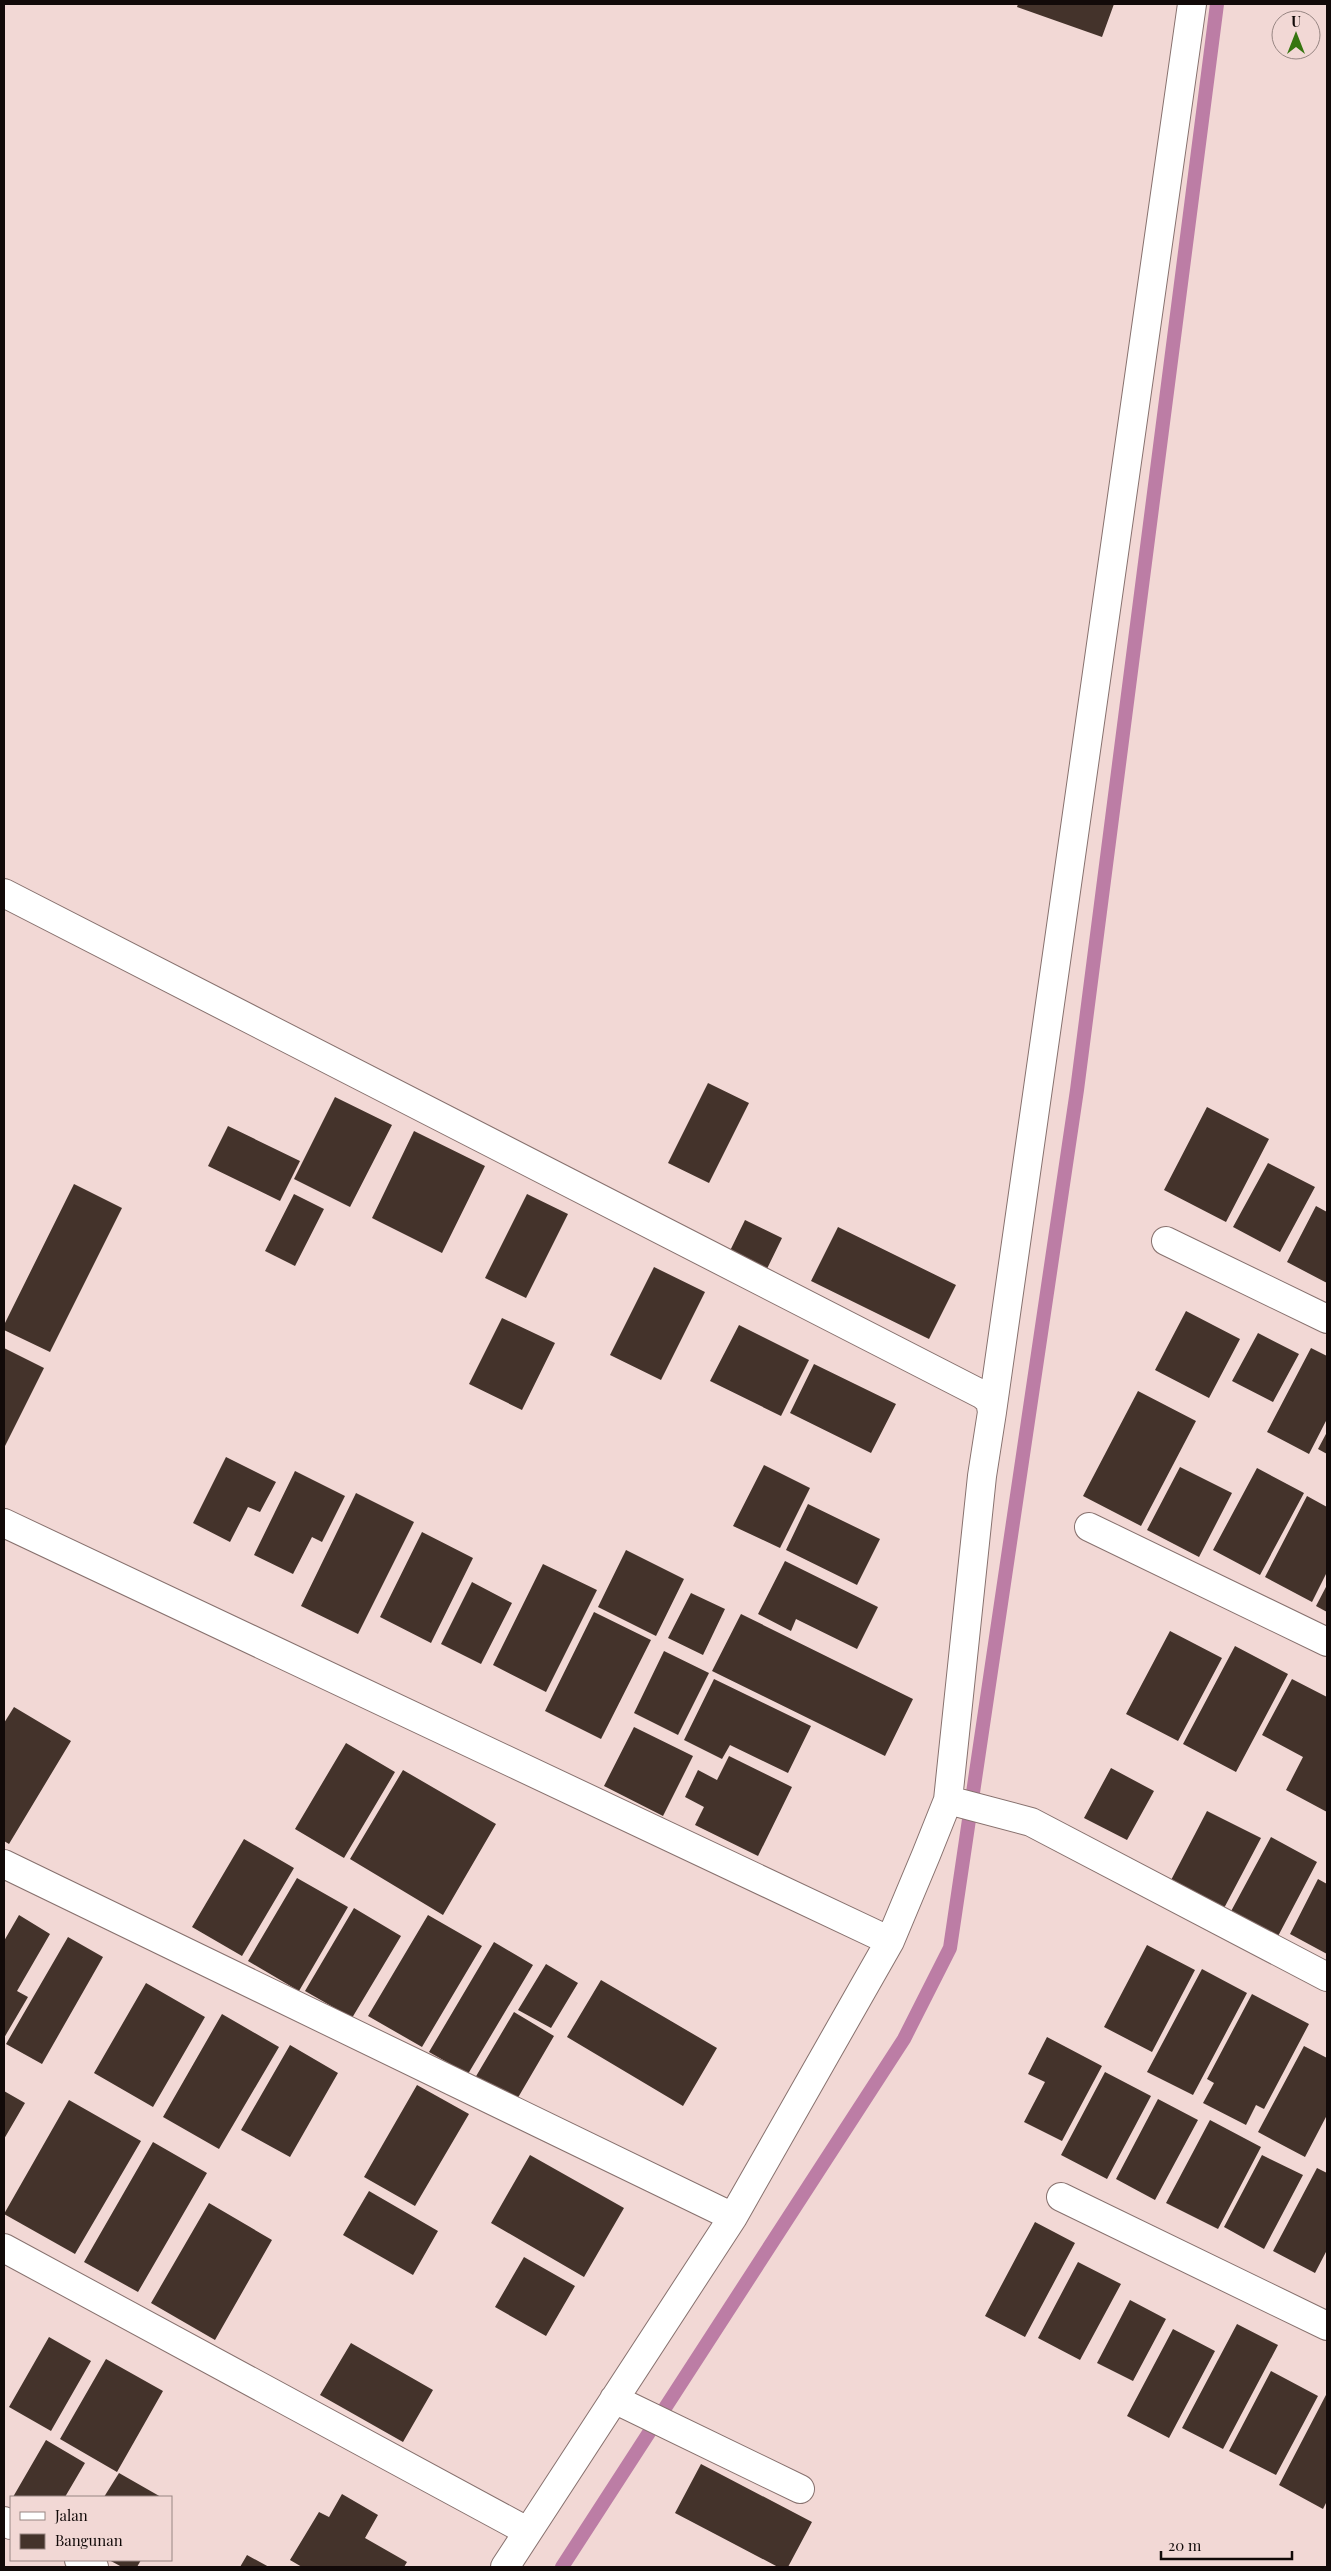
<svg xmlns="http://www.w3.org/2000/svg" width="1331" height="2571" font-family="'Playfair Display',serif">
<rect width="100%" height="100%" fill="#f2d8d5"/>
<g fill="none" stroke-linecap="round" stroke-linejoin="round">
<path stroke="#bc7da5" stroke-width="14" d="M562,2567l342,-528 46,-91 127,-858 140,-1086"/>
</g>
<path fill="#44332b" d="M1018,4h96l-12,33 -85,-30z
M708,1083l41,20 -40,80 -41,-20z
M335,1097l57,28 -42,82 -56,-28z
M1207,1107l62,32 -43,83 -62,-32z
M228,1126l72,35 -20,40 -72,-35z
M414,1131l71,35 -43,87 -70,-35z
M1268,1163l47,24 -35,65 -47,-25z
M74,1184l48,24 -72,144 -46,-22v-5z
M294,1194l30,15 -29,57 -30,-15z
M527,1194l41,20 -42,84 -41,-20z
M1316,1206l11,6v71l-40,-21z
M745,1220l37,18 -18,37 -37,-18z
M838,1227l118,58 -27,54 -118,-58z
M654,1267l51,25 -44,88 -51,-25z
M1186,1311l54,28 -31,59 -54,-28z
M502,1318l53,25 -33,67 -53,-26z
M739,1325l70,35 -28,56 -71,-35z
M1258,1333l41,21 -26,48 -41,-21z
M4,1348l40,20 -40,80z
M1311,1348l16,8v63l-18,35 -42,-22z
M814,1364l82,40 -25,49 -81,-40z
M1138,1391l58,30 -55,105 -58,-30z
M1327,1432v22l-9,-5z
M226,1457l50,25 -16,30 -12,-5 -18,35 -37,-19z
M764,1465l46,23 -30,60 -47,-22z
M1180,1467l52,26 -33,64 -52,-27z
M1257,1468l47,25 -44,82 -47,-25z
M295,1471l50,25 -23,46 -10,-5 -19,37 -39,-19z
M356,1493l58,29 -56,112 -57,-28z
M1307,1496l20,11v65l-15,30 -47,-25z
M808,1504l72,35 -23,46 -71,-35z
M422,1532l51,26 -42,85 -51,-26z
M626,1550l58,29 -28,57 -58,-29z
M785,1561l93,46 -21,42 -61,-30 -5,12 -33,-17z
M543,1564l54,26 -51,102 -53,-27z
M472,1582l40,21 -31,61 -40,-20z
M1327,1585v27l-11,-6z
M691,1593l34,16 -22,46 -35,-17z
M594,1612l57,28 -50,99 -56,-28z
M741,1614l172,85 -28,57 -173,-85z
M1170,1631l52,27 -44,83 -52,-27z
M1235,1646l53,28 -52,98 -53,-28z
M664,1651l45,22 -31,62 -44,-22z
M714,1679l97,47 -23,47 -58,-28 -8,14 -38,-19z
M1292,1679l35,18v115l-41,-22 17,-33 -41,-22z
M14,1707l57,34 -62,103 -5,-3v-118z
M634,1727l59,29 -30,60 -59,-30z
M346,1743l49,29 -51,86 -49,-29z
M729,1756l63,31 -34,69 -63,-31 9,-18 -19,-10 13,-27 19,10z
M1111,1768l43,23 -27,49 -43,-22z
M403,1770l93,54 -53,91 -93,-56z
M1207,1811l54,27 -39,74 -53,-28z
M1271,1837l46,25 -41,78 -47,-25z
M244,1839l50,29 -52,88 -50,-29z
M297,1878l51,29 -49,84 -51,-30z
M1318,1879l9,5v70l-37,-20z
M354,1908l47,28 -49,82 -47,-27z
M19,1915l31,19 -33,57 11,6 -24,41v-97z
M428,1915l54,31 -60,101 -54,-31z
M68,1937l35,20 -61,107 -36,-20z
M494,1942l39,23 -65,109 -39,-22z
M1147,1945l48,25 -43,82 -48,-25z
M546,1964l32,19 -27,45 -33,-18z
M1202,1969l45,24 -54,102 -46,-23z
M601,1980l116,68 -34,58 -116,-69z
M146,1983l59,34 -52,90 -59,-34z
M1252,1994l57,30 -45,85 -8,-4 -10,20 -43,-22 11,-20 -7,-4z
M514,2012l40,24 -38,65 -41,-23z
M222,2014l57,33 -60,102 -56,-32z
M1047,2037l55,29 -40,75 -38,-19 21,-40 -17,-8z
M290,2045l48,28 -48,84 -49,-27z
M1304,2046l23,12v57l-22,42 -47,-25z
M1105,2072l46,24 -44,83 -46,-24z
M417,2085l52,29 -54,92 -51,-29z
M4,2091l21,12 -21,36z
M1158,2099l40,21 -43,80 -39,-21z
M69,2100l72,41 -66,113 -71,-40z
M1210,2120l51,27 -43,82 -52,-26z
M153,2142l54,31 -69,119 -54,-30z
M530,2155l94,53 -40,69 -93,-54z
M1262,2155l41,20 -39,74 -40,-22z
M1317,2168l10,5v77l-12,23 -42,-22z
M369,2191l69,40 -25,44 -70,-40z
M209,2203l63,37 -57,100 -64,-37z
M1035,2222l40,21 -50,94 -40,-21z
M524,2257l51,29 -29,50 -51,-29z
M1078,2262l43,22 -41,76 -42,-22z
M1130,2300l36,19 -33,62 -36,-18z
M1237,2324l41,21 -55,104 -41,-21z
M1173,2329l42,22 -46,87 -42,-22z
M49,2337l42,24 -40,70 -42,-24z
M351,2343l82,47 -30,52 -83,-47z
M106,2359l57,32 -46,81 -57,-33z
M1271,2371l47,25 -42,79 -47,-24z
M1327,2393v108l-4,8 -44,-24z
M46,2440l39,23 -20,34h-52z
M701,2464l111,58 -24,45h-10l-103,-54z
M119,2473l42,24h-57z
M342,2494l36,21 -13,23 42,24 -3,5h-102l-12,-7 29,-48 10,5z
M247,2555l22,12h-29z
M109,2560h32l-4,7h-15z"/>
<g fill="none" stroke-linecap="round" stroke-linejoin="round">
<g stroke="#87716e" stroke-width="30">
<path id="minor" d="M4,893l979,502 7,6 2,11 -10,64 -34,324 -22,55 -36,86 -157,276 -228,350
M1166,1241l161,78
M992,1412l200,-1408
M4,1523l886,418
M1089,1527l238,115
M948,1800l83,22 296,155
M4,1864l729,353
M1061,2197l266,129
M4,2248l523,283
M614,2399l186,90
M4,2521l7,4
M79,2560l15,7"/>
</g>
<use href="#minor" stroke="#fff" stroke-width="28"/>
</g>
<rect width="1331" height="2571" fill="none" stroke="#120a09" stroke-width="10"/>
<rect x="10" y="2496" width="162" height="65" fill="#f2d8d5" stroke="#988683"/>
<rect x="20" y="2512" width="25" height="8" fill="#ffffff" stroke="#988683"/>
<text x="55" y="2521" font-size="15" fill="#120a09">Jalan</text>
<rect x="20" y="2534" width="25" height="15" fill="#44332b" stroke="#988683"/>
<text x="55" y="2546" font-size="15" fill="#120a09">Bangunan</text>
<g transform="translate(1296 35)"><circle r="24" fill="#f2d8d5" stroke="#988683"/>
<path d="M0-4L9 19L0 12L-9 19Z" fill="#367510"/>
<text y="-8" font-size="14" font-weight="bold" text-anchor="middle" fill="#120a09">U</text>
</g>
<path d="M1161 2551v8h131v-8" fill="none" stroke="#120a09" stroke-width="2.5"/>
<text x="1168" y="2551" font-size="15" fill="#120a09" stroke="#f2d8d5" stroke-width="4" paint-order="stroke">20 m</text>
</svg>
